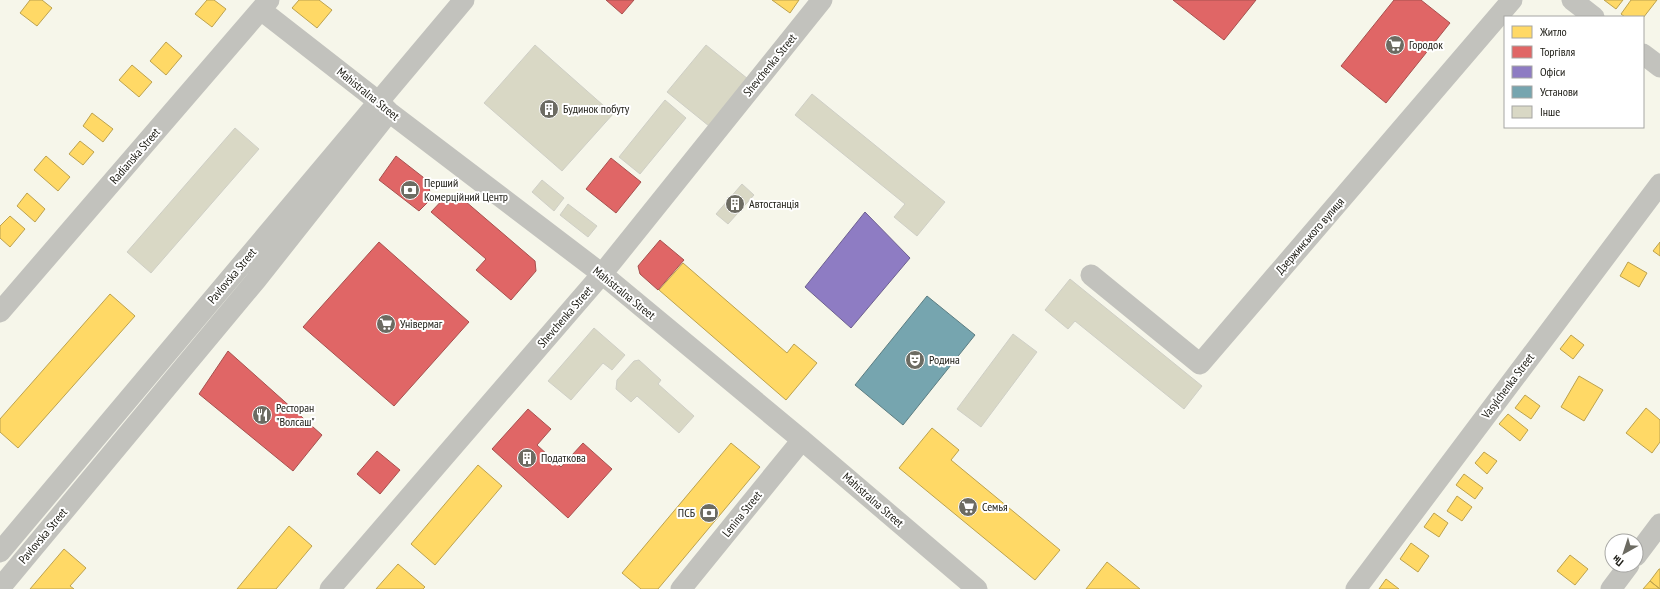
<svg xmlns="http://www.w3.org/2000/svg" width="1660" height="589" font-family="'PT Sans Narrow',sans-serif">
<rect width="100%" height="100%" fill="#f6f6ea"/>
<path fill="#ffd966" stroke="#bca24f" d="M30,0h12l10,8 -15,18 -17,-13z
M207,0h7l12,9 -14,18 -17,-13z
M299,0h20l13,10 -15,18 -25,-20z
M772,0h27l-9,13z
M1604,0h19l-7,9z
M1631,0h26l-14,18v-1h-18l-4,-3z
M166,42l16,14 -16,19 -16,-14z
M132,65l20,17 -13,15 -20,-17z
M92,113l21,16 -10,13 -20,-16z
M80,141l14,11 -11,13 -14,-11z
M46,156l24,21 -12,14 -24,-21z
M27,193l18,16 -10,13 -18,-16z
M10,216l15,13 -15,18 -10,-9v-12z
M1660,242v14l-7,-5z
M1628,262l19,11 -8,14 -19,-11z
M683,263l104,90 7,-9 23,19 -31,37 -127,-110z
M110,294l25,22 -117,132 -18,-16v-13z
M1571,335l13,10 -11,14 -13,-10z
M1579,376l24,14 -19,31 -23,-14z
M1525,395l15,11 -9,13 -16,-11z
M1646,408l14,12v22l-8,11 -26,-20z
M1508,414l20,16 -8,11 -21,-17z
M932,428l27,22 -8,10 109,90 -25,30 -136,-112z
M731,443l29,24 -102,122h-17l-19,-16z
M1484,452l13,9 -10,13 -12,-11z
M478,465l24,21 -67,79 -24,-21z
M1464,474l19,14 -8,11 -19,-14z
M1457,496l15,11 -10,14 -15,-10z
M1434,513l14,10 -9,14 -15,-10z
M289,526l23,20 -36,43h-39z
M1411,543l18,13 -11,16 -18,-13z
M64,549l22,19 -16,18 4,3h-44z
M1570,555l18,14 -13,16 -18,-14z
M1107,562l33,27h-54z
M398,564l27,23 -2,2h-47z
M1659,569h1v20l-10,-8z
M1386,579l13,10h-20z
M1650,581l10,8h-17z"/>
<path fill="#e06666" stroke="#a7514f" d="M606,0h28l-12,14z
M1173,0h83l-32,40z
M1394,0h27l29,23 -64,80 -45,-37z
M396,156l32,25 3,18 -12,12 -40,-31z
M611,158l30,24 -25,31 -30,-24z
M447,195h11l77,66 1,10 -25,29 -35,-30 10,-11 -55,-47z
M660,240l24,20 -26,30 -18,-16 -2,-8z
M379,242l90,80 -75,84 -91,-79z
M228,351l94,84 -29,36 -94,-77z
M528,409l23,20 -14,16 24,22 22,-24 29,26 -44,49 -76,-69z
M377,451l23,19 -20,24 -23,-20z"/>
<path fill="#8e7cc3" stroke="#6d6090" d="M865,212l45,46 -59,70 -46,-41z"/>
<path fill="#76a5af" stroke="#5c7d82" d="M927,296l48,39 -72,90 -48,-40z"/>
<path fill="#d9d8c5" stroke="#cfcfc6" d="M535,45l78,69 -51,57 -78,-68z
M706,45l42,34 -39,47 -42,-34z
M812,94l133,108 -28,34 -23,-19 11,-13 -110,-89z
M665,100l21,18 -46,56 -21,-17z
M235,128l24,21 -108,124 -24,-21z
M542,180l22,18 -10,13 -22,-19z
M742,184l12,11 -26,29 -12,-10z
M568,204l29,22 -9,11 -28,-22z
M1070,279l132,107 -18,23 -109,-88 -7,8 -23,-19z
M594,328l31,27 -13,15 -9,-7 -32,37 -23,-19z
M1013,334l24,18 -56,75 -24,-18z
M639,360l22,20 -3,4 36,32 -15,17 -42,-37 -6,6 -15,-13 1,-9 17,-19z"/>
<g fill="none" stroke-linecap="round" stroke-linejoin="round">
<path stroke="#c2c2bd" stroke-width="21" d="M1572,0l22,17
M261,10l118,92 10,10 213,162 200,166 175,149
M1643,54l17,13
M1091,275l109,89 312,-364
M0,312l269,-312
M0,552l464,-552
M1636,556l24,-32
M0,588l257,-309 132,-167
M330,589l272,-315 220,-274
M681,589l121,-149
M1356,589l304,-405
M1611,589l18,-24"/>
</g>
<defs>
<g id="supermarket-disc" transform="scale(1)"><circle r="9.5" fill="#6c6b62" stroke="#fff"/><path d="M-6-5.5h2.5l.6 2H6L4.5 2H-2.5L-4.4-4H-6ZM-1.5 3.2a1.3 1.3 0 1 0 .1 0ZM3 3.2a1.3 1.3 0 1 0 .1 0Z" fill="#fff"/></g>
<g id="building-disc" transform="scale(1)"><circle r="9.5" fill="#6c6b62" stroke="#fff"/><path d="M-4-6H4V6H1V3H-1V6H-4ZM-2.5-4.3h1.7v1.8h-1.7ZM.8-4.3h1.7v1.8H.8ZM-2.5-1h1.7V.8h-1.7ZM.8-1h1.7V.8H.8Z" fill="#fff"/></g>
<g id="bank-disc" transform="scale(1)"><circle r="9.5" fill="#6c6b62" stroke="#fff"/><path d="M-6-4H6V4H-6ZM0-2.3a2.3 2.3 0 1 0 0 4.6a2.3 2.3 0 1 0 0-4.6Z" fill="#fff"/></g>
<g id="theatre-disc" transform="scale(1)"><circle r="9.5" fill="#6c6b62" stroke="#fff"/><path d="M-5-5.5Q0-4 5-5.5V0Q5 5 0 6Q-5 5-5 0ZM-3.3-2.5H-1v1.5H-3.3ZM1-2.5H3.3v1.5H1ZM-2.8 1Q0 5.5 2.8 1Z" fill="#fff"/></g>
<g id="restaurant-disc" transform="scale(1)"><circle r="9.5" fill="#6c6b62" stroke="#fff"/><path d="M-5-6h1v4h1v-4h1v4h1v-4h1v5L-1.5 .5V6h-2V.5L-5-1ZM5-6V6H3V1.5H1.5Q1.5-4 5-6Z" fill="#fff"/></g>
</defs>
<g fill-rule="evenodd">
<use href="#supermarket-disc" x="1395" y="45"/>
<use href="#building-disc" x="549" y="109"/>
<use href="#bank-disc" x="410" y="190"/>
<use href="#building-disc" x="735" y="204"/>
<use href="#supermarket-disc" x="386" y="324"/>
<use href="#theatre-disc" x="915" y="360"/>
<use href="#restaurant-disc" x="262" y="415"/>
<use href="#building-disc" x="527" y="458"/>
<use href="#supermarket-disc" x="968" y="507"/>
<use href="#bank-disc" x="709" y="513"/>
</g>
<g text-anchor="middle" stroke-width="4" stroke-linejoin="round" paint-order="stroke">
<g font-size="12" fill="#212019" stroke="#fff" text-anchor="start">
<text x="1409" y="49">Городок</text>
<text x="563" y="113">Будинок побуту</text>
<text x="424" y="187">Перший<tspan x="424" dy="14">Комерційний Центр</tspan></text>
<text x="749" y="208">Автостанція</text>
<text x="400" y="328">Універмаг</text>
<text x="929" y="364">Родина</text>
<text x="276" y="412">Ресторан<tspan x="276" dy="14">"Волсаш"</tspan></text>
<text x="541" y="462">Податкова</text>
<text x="982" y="511">Семья</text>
<text x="695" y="517" text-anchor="end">ПСБ</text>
</g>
<g font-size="12" fill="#212019" stroke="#fff">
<text transform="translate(770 65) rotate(-51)" y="4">Shevchenka Street</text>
<text transform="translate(368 94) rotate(39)" y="4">Mahistralna Street</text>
<text transform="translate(135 156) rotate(-49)" y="4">Radianska Street</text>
<text transform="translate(1310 236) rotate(-49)" y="4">Дзержинського вулиця</text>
<text transform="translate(232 276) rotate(-50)" y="4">Pavlovska Street</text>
<text transform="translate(624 293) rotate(39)" y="4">Mahistralna Street</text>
<text transform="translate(565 317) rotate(-49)" y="4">Shevchenka Street</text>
<text transform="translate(1508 386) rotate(-53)" y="4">Vasylchenka Street</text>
<text transform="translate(873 500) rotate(41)" y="4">Mahistralna Street</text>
<text transform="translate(742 514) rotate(-51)" y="4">Lenina Street</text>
<text transform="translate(43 536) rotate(-50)" y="4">Pavlovska Street</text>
</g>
</g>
<rect x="1504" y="16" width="140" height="112" fill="#ffffff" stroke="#a6a6a3"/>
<rect x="1512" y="26" width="20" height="12" fill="#ffd966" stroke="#a6a6a3"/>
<text x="1540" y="36" font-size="12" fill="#212019">Житло</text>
<rect x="1512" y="46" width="20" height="12" fill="#e06666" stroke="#a6a6a3"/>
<text x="1540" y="56" font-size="12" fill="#212019">Торгівля</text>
<rect x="1512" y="66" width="20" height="12" fill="#8e7cc3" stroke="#a6a6a3"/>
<text x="1540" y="76" font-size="12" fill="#212019">Офіси</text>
<rect x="1512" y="86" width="20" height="12" fill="#76a5af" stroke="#a6a6a3"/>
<text x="1540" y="96" font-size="12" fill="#212019">Установи</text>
<rect x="1512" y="106" width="20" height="12" fill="#d9d8c5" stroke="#a6a6a3"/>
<text x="1540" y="116" font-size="12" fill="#212019">Інше</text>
<g transform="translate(1624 553) rotate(219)"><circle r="19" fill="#ffffff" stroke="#a6a6a3"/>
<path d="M0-3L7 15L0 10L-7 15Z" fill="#6c6b62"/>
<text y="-6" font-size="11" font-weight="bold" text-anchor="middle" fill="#212019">Пн</text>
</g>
</svg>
